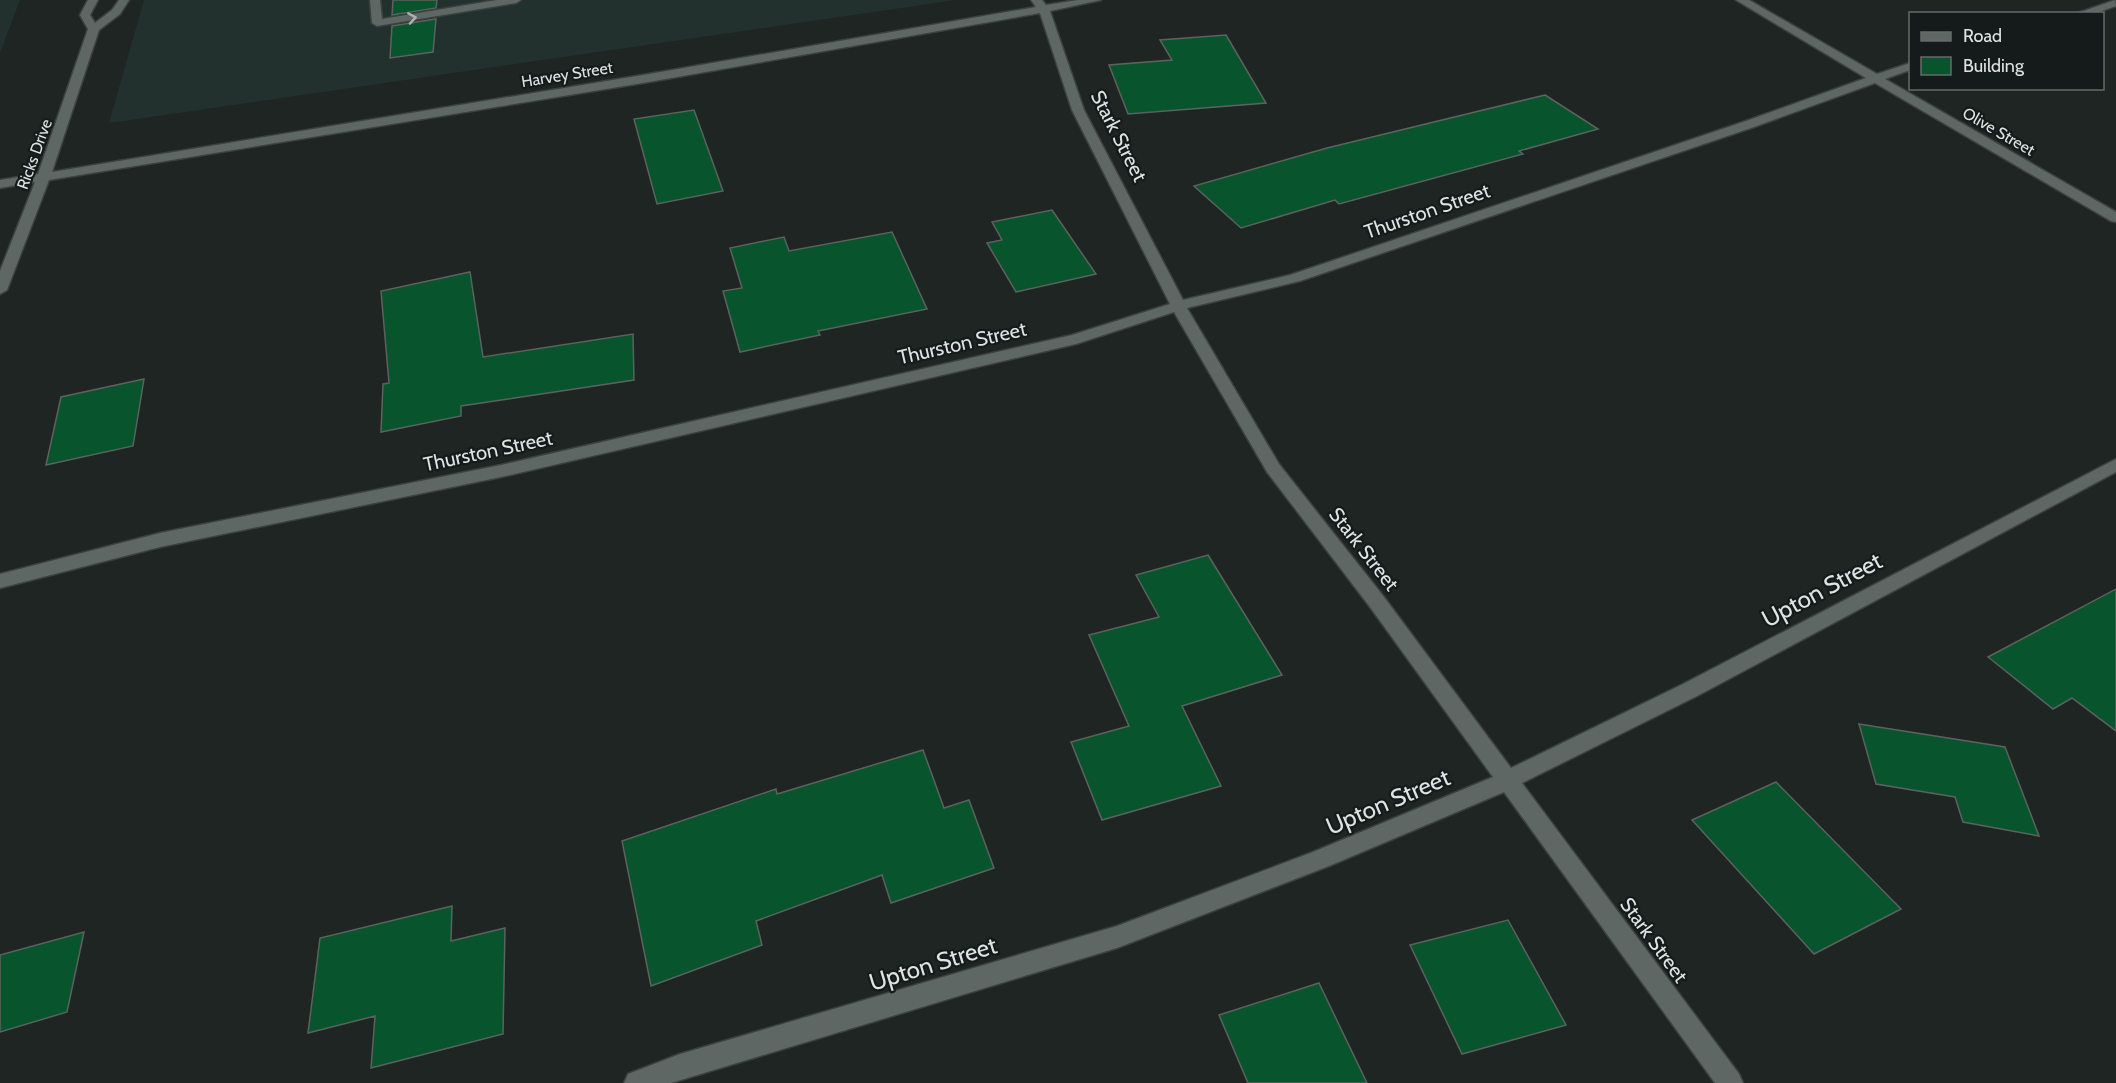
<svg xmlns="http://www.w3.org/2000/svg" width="2116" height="1083" font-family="Cabin,sans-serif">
<rect width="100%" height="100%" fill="#1e2523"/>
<path fill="#23312e" d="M0,0h20l-20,53z
M144,0h812l-847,123z"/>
<path fill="#08542c" stroke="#5c625e" stroke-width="1.5" d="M393,0h44l-1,8 -44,7z
M436,19l-3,33 -43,6 2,-32z
M1226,35l40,68 -138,11 -19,-49 63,-5 -12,-20z
M1545,95l53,34 -79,22 4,3 -184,50 -4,-4 -94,28 -47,-42 133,-38z
M694,110l29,81 -66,13 -23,-85z
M1052,210l44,64 -80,18 -29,-49 15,-3 -10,-18z
M892,232l35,77 -109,22 2,4 -80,17 -17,-61 19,-3 -12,-40 54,-11 5,14z
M470,272l13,85 150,-23 1,46 -173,26v10l-80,16 2,-48 6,-1 -8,-92z
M144,379l-11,67 -87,19 15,-68z
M1208,555l74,120 -100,31 39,80 -119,34 -31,-78 58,-16 -40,-91 70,-18 -23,-42z
M2116,589v142l-44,-33 -19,11 -65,-52z
M1859,724l146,23 34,89 -76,-14 -8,-25 -79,-13z
M923,750l21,58 25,-8 25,68 -103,35 -9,-28 -126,46 6,24 -111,41 -29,-145 154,-52 1,5z
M1776,782l125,127 -87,45 -122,-134z
M452,906l-1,35 54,-13 -2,106 -132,34 4,-52 -67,17 12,-95z
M1508,920l58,105 -104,29 -52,-109z
M84,932l-17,80 -67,20v-77z
M1319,983l48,100h-119l-29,-68z"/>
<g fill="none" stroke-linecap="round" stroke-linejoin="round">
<g stroke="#3c413f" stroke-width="3">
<path id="minor" d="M88,0h10l-8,15 5,8 17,-13 7,-10h10l-9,14 -21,16 -47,142 591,-97 393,-68 -5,-7h11l4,5 32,-5h23l-51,11 34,99 99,190 107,-25 456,-154 120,-43 -130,-78h13l128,74 33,-11v7l-25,9 231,133v10l-5,-1 -236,-138 -121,44 -454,154 -113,27 92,156 105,133 127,171 172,-84 433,-225v13l-419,224 -175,87 217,291 4,9h-28l-211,-291 -175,74 -212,82 -446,135h-47l4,-9 52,-20 437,-128 196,-74 180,-75 -123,-170 -103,-135 -93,-160 -98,32 -575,133 -341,70 -160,41v-14l160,-41 341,-68 571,-130 98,-31 -98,-194 -32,-97 -397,70 -594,97 -42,110 -7,4v-23l35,-89 -35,6v-8l38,-6 50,-145 -8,-14z
M370,0h10l2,19 115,-19h24l-5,3 -139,23 -5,-3z
M2115,0l1,6 -23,8h-18z"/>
</g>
<use href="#minor" fill="#5f6765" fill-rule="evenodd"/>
</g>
<defs><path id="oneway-chevron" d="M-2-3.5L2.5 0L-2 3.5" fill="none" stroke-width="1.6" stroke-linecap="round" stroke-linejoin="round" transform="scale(1.5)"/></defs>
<use stroke="#acb2b0" href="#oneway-chevron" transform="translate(412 18) rotate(-9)"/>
<g text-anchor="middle" stroke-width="4.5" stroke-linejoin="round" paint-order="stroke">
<g font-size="16" fill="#dfe4e2" stroke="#151b1a">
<text transform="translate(567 74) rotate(-9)" y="6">Harvey Street</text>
<text transform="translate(1999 131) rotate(30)" y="6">Olive Street</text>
<text transform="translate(34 154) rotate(-70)" y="6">Ricks Drive</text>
</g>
<g font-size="20" fill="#dfe4e2" stroke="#151b1a">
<text transform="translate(1119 136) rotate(63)" y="7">Stark Street</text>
<text transform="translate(1427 211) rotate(-19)" y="7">Thurston Street</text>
<text transform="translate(962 343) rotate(-13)" y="7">Thurston Street</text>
<text transform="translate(488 451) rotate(-12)" y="7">Thurston Street</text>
<text transform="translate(1364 549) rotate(52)" y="7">Stark Street</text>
<text transform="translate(1654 940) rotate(54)" y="7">Stark Street</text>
</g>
<g font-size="24" fill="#dfe4e2" stroke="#151b1a">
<text transform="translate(1822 590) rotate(-28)" y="8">Upton Street</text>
<text transform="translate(1388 802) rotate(-23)" y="8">Upton Street</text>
<text transform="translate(933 964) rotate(-17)" y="8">Upton Street</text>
</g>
</g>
<rect x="1909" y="12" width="195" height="78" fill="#151b1a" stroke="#666b6a" stroke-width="1.5"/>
<rect x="1921" y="32" width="30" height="9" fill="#5f6765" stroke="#666b6a" stroke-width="1.5"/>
<text x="1963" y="42" font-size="18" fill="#dfe4e2">Road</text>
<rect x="1921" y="57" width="30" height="18" fill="#08542c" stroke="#666b6a" stroke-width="1.5"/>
<text x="1963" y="72" font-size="18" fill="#dfe4e2">Building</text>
</svg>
